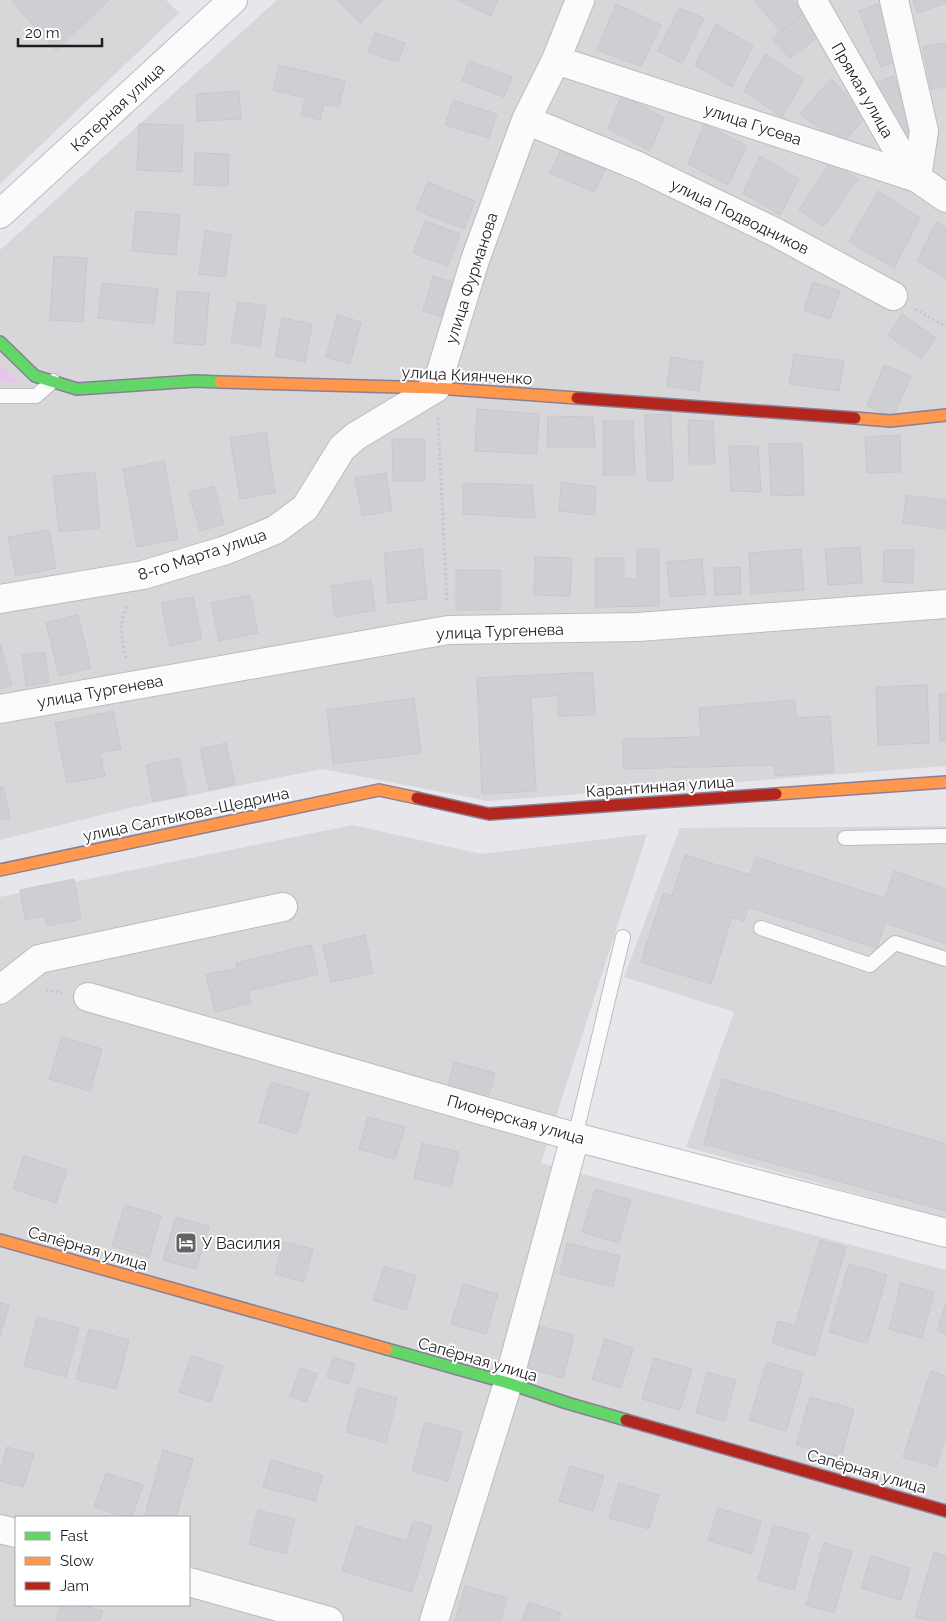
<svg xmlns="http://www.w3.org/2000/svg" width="946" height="1621" font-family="Raleway,sans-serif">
<rect width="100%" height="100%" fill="#e6e6eb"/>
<path fill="#d7d7da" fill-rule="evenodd" d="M0,0h166l13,13 -179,171z
M277,0h669v766l-458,35 -166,-32 -193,39 -129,32v-590z
M353,825l128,29 166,-20 -106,329 405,107v351h-946v-724zM16,1517h173v88h-173z
M946,826v392l-260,-71 48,-135 -110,-35 56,-149z"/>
<path fill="#e7c5e8" d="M0,364l20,19 -20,-1z"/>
<path fill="#cfcfd3" stroke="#c7c7ce" d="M14,0h95l-53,50 -44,-48z
M337,0h46l-22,23z
M457,0h41l-7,16z
M754,0h39l10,13 -22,19z
M913,0h33v3l-29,10z
M616,4l45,21 -20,41 -44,-16z
M878,4l22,56 -19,7 -22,-56z
M679,8l25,10 -22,45 -24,-12z
M803,13l18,22 -31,23 -18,-19z
M716,24l37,22 -21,41 -37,-22z
M375,33l30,10 -7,19 -30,-10z
M946,43v44l-15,2 -8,-42z
M765,54l39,25 -22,38 -38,-26z
M469,61l43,16 -8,20 -42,-16z
M279,65l66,16 -6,26 -15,-3 -4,16 -19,-5 4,-17 -32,-8z
M894,76l21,63 -19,6 -21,-62z
M831,79l36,37 -26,28 -41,-30z
M239,91l2,28 -44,2 -1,-27z
M622,95l42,23 -14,33 -42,-22z
M453,100l44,14 -8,24 -44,-13z
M139,124l44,1 -1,47 -45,-2z
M704,124l43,22 -19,39 -40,-21z
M561,149l44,20 -11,23 -44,-19z
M195,153l34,1 -1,32 -34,-1z
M760,156l39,23 -19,36 -37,-22z
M830,162l28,17 -34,47 -25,-16z
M428,182l47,19 -11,28 -48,-19z
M878,191l42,27 -26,50 -45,-26z
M136,211l44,4 -4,40 -44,-4z
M425,221l35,13 -12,32 -35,-13z
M936,222l10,6v51l-29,-18z
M205,231l26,4 -6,42 -26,-3z
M54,256l33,2 -4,64 -33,-2z
M433,276l19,6 -11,35 -18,-6z
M813,282l27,9 -10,28 -26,-9z
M102,283l56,6 -4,35 -56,-6z
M177,291l32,2 -4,52 -31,-2z
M238,302l28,4 -6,41 -29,-5z
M902,314l34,24 -15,21 -33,-24z
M337,315l24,7 -11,42 -24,-7z
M282,318l30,6 -7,38 -30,-6z
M794,354l50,7 -5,30 -50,-7z
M671,357l32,5 -4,29 -32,-5z
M884,365l27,11 -18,41 -26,-11z
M477,409l62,5 -2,40 -62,-3z
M671,414l2,67h-26l-2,-66z
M548,416l45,1 2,30h-48z
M688,420l25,1 2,43h-26z
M603,421h30l2,54h-32z
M266,432l9,61 -35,6 -10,-61z
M900,435l1,37 -34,1 -2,-36z
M392,439h33v42h-32z
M802,443l2,52 -33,1 -2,-52z
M729,446h29l3,46 -30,-1z
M164,461l14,78 -41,8 -14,-78z
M95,472l5,56 -41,4 -6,-56z
M386,473l6,38 -30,5 -7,-38z
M561,482l35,5 -1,28 -36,-4z
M463,483l69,2 3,33 -72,-4z
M214,486l10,38 -24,7 -11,-38z
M906,495l40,5v29l-43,-6z
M49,530l7,38 -40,8 -8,-39z
M860,547l2,36 -34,2 -3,-36z
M422,549l5,50 -39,4 -4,-50z
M637,549h22v57l-64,1v-49h29v21h13z
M801,549l3,41 -53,4 -2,-41z
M884,550h30l-1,33 -30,-1z
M535,557l37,1 -2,38 -36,-1z
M702,559l3,35 -35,3 -3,-35z
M740,567l1,27 -26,1 -1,-27z
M456,570h44v40h-44z
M371,580l4,30 -40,7 -4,-31z
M250,595l8,38 -39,8 -8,-38z
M193,597l9,42 -32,7 -9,-43z
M78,615l13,53 -32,8 -13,-53z
M0,644l12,41 -12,4z
M45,652l4,30 -23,4 -4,-31z
M593,672l2,43 -37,1v-21l-27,3 5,93 -54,3 -5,-116z
M927,685l2,58 -51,2 -2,-58z
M939,694h7v47h-6z
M414,698l7,55 -88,11 -6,-54z
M795,700l1,18 34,-2 4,56 -59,4 -1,-11 -151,4v-30l78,-2 -2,-29z
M113,711l8,38 -21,4 5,23 -38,7 -12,-60z
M226,743l9,41 -26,6 -9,-41z
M179,758l8,37 -34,6 -7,-36z
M3,786l7,32 -10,2v-33z
M685,855l65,20 6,-18 129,41 9,-27 52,18v55l-61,-21 -8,25 -129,-41 -4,14 -12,-4 -21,67 -70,-22 22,-69 9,3z
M74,879l7,40 -34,7 -2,-10 -20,4 -5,-30z
M365,935l8,38 -42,9 -8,-37z
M311,945l7,29 -70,17 3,12 -36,9 -9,-37 31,-7 -1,-5z
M62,1037l40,12 -12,42 -41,-12z
M454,1062l41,11 -9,31 -40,-10z
M722,1079l224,65v67l-242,-67z
M271,1082l38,11 -12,41 -38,-12z
M368,1117l37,10 -10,32 -36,-10z
M422,1143l37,9 -8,35 -37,-9z
M24,1156l43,14 -11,33 -43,-14z
M595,1189l36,11 -12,43 -37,-11z
M125,1205l36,11 -12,41 -37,-11z
M176,1217l33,9 -13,43 -33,-9z
M820,1240l26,7 -31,109 -43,-13 6,-22 17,5z
M283,1242l30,7 -9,33 -29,-8z
M567,1243l53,13 -7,31 -53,-13z
M849,1264l38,11 -20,68 -38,-11z
M384,1266l32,10 -10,34 -33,-10z
M901,1283l33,9 -12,46 -33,-9z
M463,1284l35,10 -12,40 -35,-10z
M0,1303l9,2 -9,32z
M946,1303v31l-9,-3z
M37,1317l42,11 -13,49 -42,-11z
M539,1326l35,9 -11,43 -35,-10z
M89,1329l40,11 -13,49 -40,-10z
M605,1339l28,9 -12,40 -29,-9z
M191,1356l32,10 -12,36 -32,-10z
M333,1357l22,7 -6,20 -22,-7z
M654,1358l38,11 -12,41 -38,-11z
M767,1362l36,11 -17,58 -37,-11z
M300,1368l17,6 -11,28 -16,-6z
M931,1371l15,5v60l-10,31 -33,-10z
M707,1372l29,8 -11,41 -29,-8z
M358,1388l39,10 -11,45 -40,-11z
M810,1397l44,12 -13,48 -45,-12z
M425,1422l37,10 -14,49 -36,-10z
M7,1447l27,7 -11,33 -23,-6v-10z
M163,1450l30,9 -17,58h-24l-7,-2z
M271,1460l52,15 -8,26 -52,-14z
M570,1466l34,10 -11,35 -34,-10z
M106,1473l37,12 -11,32h-7l-31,-10z
M619,1483l40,12 -10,34 -40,-11z
M718,1508l43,13 -9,33 -44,-14z
M258,1510l37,9 -9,35 -37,-10z
M413,1521l19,5 -20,66 -70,-21 14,-45 51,15z
M773,1525l36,10 -15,55 -36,-10z
M824,1543l28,8 -18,62 -28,-8z
M934,1552l12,4v65h-16l-15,-4z
M871,1556l39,12 -9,32 -40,-12z
M465,1586l42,12 -6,23h-46z
M529,1602l32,11 -3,8h-36z
M61,1605h21l21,6 -3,10h-44z"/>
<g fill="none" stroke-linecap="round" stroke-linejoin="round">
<g stroke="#bcbcbe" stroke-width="16">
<path id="lane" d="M0,396h36l17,-15
M845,838l101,-2
M761,928l109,37 25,-22 51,16
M575,1137l48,-200"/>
</g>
<g stroke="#bcbcbe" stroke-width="30">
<path id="street" d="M812,0l84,147 21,31
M894,0l30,131 -7,47
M556,60l361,118 29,20
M526,120l112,46 137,66 118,64
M0,214l233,-214
M0,599l143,-24 83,-25 49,-20 30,-22 37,-60 14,-12 80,-48 39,-128 51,-140 30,-60 24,-60
M0,709l448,-79 190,-3 308,-23
M0,990l39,-31 244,-52
M88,997l487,140 371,96
M0,1529l16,4
M189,1582l140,39
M434,1621l74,-238 67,-246"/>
</g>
<g stroke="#8b7f95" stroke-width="14">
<path id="fast" d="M0,342l35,34 42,13 118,-8 25,1
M387,1349l121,34 59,20 59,17"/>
</g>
<g stroke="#8b7f95" stroke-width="14">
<path id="slow" d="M220,382l216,6 141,10
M855,418l35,3 56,-6
M776,794l170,-12
M0,870l379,-80 38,8
M0,1240l387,109"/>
</g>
<g stroke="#8b7f95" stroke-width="14">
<path id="jam" d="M577,398l278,20
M417,798l72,16 287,-20
M626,1420l320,91"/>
</g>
<path stroke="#c2c8d1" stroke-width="3" stroke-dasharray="2.5 2.5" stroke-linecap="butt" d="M915,309l31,18
M438,418l9,184
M126,658c-4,-17 -8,-36 1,-52
M46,990l16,3"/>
<use href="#lane" stroke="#fbfbfc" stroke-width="14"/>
<use href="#street" stroke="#fbfbfc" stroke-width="28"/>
<use href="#fast" stroke="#63d668" stroke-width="11"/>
<use href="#slow" stroke="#ff974d" stroke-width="11"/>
<use href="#jam" stroke="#b3261e" stroke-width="11"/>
</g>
<defs>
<g id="hotel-square" transform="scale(1.125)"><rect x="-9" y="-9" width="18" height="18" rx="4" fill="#636365" stroke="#fff"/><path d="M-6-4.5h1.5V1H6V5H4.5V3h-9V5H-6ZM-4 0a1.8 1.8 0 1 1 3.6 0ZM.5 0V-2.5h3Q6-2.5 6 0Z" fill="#fff"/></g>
</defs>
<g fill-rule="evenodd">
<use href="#hotel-square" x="186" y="1243"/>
</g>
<g text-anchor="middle" stroke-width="4" stroke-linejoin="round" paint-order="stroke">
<g font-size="16" fill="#1d1d1d" stroke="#fff">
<text transform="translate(863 90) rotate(60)" y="6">Прямая улица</text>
<text transform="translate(117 107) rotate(-43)" y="6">Катерная улица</text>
<text transform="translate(753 124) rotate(18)" y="6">улица Гусева</text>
<text transform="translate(740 216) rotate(26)" y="6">улица Подводников</text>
<text transform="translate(471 278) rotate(-72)" y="6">улица Фурманова</text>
<text transform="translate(467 375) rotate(3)" y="6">улица Киянченко</text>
<text transform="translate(202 554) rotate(-18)" y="6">8-го Марта улица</text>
<text transform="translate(500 631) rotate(-2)" y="6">улица Тургенева</text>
<text transform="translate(100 691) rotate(-10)" y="6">улица Тургенева</text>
<text transform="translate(660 786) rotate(-4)" y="6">Карантинная улица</text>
<text transform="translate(186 814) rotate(-12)" y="6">улица Салтыкова-Щедрина</text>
<text transform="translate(516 1119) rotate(16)" y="6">Пионерская улица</text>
<text transform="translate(88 1248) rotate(16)" y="6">Сапёрная улица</text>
<text transform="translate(478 1359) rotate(16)" y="6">Сапёрная улица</text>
<text transform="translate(867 1471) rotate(16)" y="6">Сапёрная улица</text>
</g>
<g font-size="16" fill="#1d1d1d" stroke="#fff" text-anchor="start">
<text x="202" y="1249">У Василия</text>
</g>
</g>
<rect x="15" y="1516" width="175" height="90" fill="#ffffff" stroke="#a5a5a5"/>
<rect x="25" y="1532" width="25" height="8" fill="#63d668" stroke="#a5a5a5"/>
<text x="60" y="1541" font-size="15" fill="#1d1d1d">Fast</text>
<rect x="25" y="1557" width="25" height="8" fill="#ff974d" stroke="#a5a5a5"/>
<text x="60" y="1566" font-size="15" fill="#1d1d1d">Slow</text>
<rect x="25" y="1582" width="25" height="8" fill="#b3261e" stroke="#a5a5a5"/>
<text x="60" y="1591" font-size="15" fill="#1d1d1d">Jam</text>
<path d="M18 38v8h84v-8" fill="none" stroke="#1d1d1d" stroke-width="2.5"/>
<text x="25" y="38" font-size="15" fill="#1d1d1d" stroke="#ffffff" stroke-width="4" paint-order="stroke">20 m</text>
</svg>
